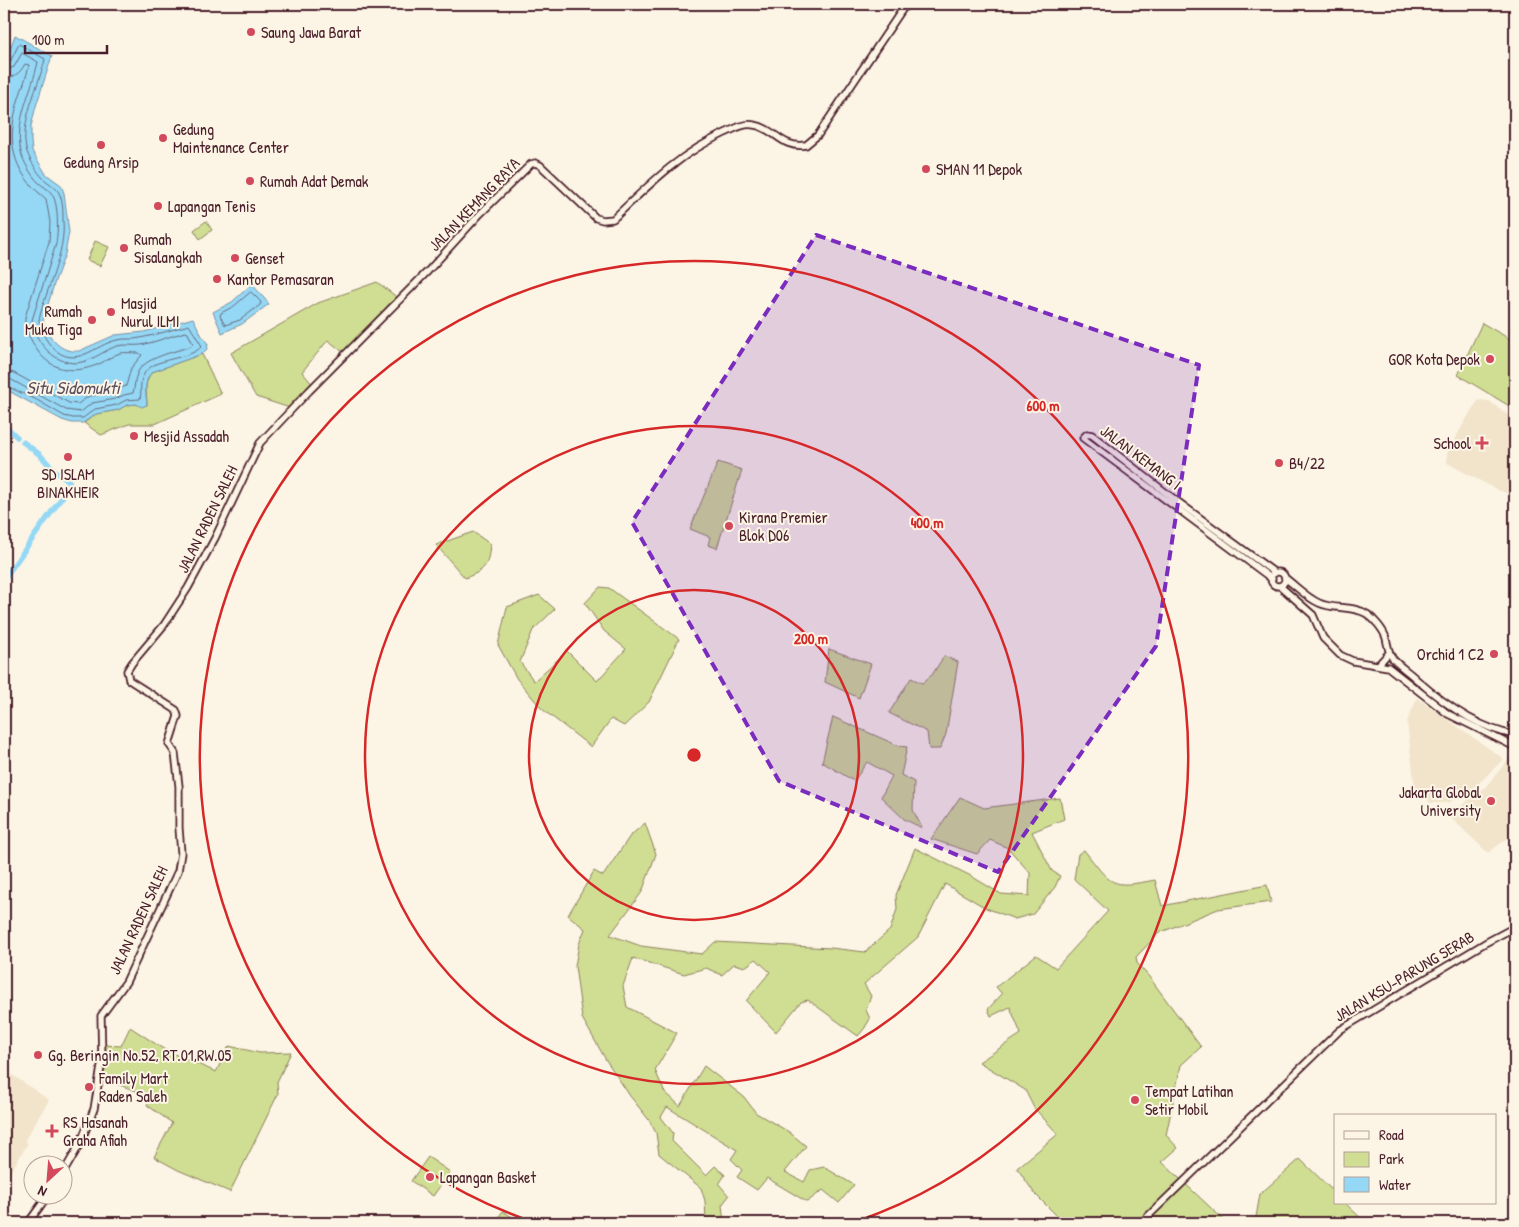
<svg xmlns="http://www.w3.org/2000/svg" width="1519" height="1227" font-family="'Patrick Hand',sans-serif">
<rect width="100%" height="100%" fill="#fcf5e5"/>
<filter id="ink" filterUnits="userSpaceOnUse"><feTurbulence type="fractalNoise" baseFrequency=".02" numOctaves="2"/><feDisplacementMap in="SourceGraphic" scale="10" xChannelSelector="R" yChannelSelector="G"/><feConvolveMatrix kernelMatrix="1 2 1 2 8 2 1 2 1" color-interpolation-filters="sRGB"/></filter>
<g filter="url(#ink)">
<path fill="#f1e4cb" d="M1479,400l10,1 24,18 -6,74 -10,-3 -50,-27v-9l2,-5 23,-40z
M1417,698l87,61 -26,25 -30,19h-17l-16,-15 -8,-66z
M1513,754l2,1v83l-3,-3 -24,18 -39,-37 37,-30z
M4,1069l45,31 -24,40 3,3 -24,40z"/>
<path fill="#cfde92" stroke="#8c7e5e" d="M206,221l6,9 -12,9 -6,-9z
M95,241l14,6 -9,19 -13,-6z
M377,282l21,16 -54,55 -16,-13 -26,32 12,14 -24,22 -34,-11 -25,-44 87,-50z
M1482,323l33,19v57l-4,8 -53,-32z
M202,354l19,40 -66,30h-26l-28,11 -17,-12 12,-9 22,-4 9,-5 9,-1 11,1c0,-12 -4,-23 5,-33z
M718,462l24,8 -25,78 -9,-3 2,-8 -20,-8z
M473,532l17,12c-2,22 -4,26 -25,34l-29,-33z
M600,587l9,1 70,51 -30,63 -25,24 -13,-7 -20,28 -49,-38 -25,-30 -19,-34 9,-38 32,-12 16,14 -22,21 -13,32 14,19 33,-30 30,30 29,-32 -22,-18 -19,-28z
M829,649l42,15 -12,34 -34,-16z
M944,656l14,6 -12,72 -6,15h-11l-2,-17 -38,-19 22,-35 11,5 10,-8z
M833,717l66,29 8,1 -6,28 13,7 -1,28 9,18 -18,-9 -23,-22 11,-21 -25,-14 -13,19 -32,-19z
M960,797l24,11 76,-10 4,21 -32,13 20,39 8,5 -5,11 -22,27 -18,5 -29,-11 -41,-24 -27,53 -54,47 7,12 -5,14 4,9 -6,10 -6,7 -50,-36 -7,2 -25,30 -30,-31 24,-29 -14,-13 -11,8 -11,-3 -12,11 -16,-7 -22,6 -51,-16 -10,28 4,21 50,26 -22,37 9,21 16,15 24,-40 40,31 12,16 33,19 17,14 -21,26 19,10 6,-12 14,-3 30,18 -15,18 -16,-13 -16,12 -40,-24 -10,12 -20,-13 5,-7 -11,-11 6,-9 -70,-43 -6,10 12,16 -1,8 34,34 9,-9 10,9 -6,9 10,12 -7,9 2,18h-20l2,-3 -1,-19 -4,-13 -42,-34 -3,-21 -7,-13 -19,-24 -24,-36 -24,-42 -7,-52 4,-22 6,-15 -17,-14 26,-44 9,5 27,-40 15,-13 11,31 -14,38 -32,43 31,11 61,8 13,-12 116,6 34,4 25,-22 7,-21 -1,-14 19,-47 56,28 30,18 28,2 1,-23 -22,-25 -18,-8 -13,14 -46,-15z
M1084,850c28,35 25,39 71,30l7,26 105,-21 4,17 -53,7 -59,24 -23,24 1,6 13,15 51,69 -20,18 -15,70 12,13 -16,14 65,61h-163l-29,-29 -18,-26 41,-34 -24,-26 -9,-18 -46,-28 42,-28 -11,-27 -19,9 -3,-7 14,-15 -6,-7 40,-32 20,13 52,-57 -34,-32 4,-25z
M130,1027l35,23 51,22 13,-26 31,7 31,-1 -14,30 1,12 -48,98 -52,-22 -24,-13 18,-34 -25,-18 3,-9 -47,-17 1,-34 17,1z
M428,1157l22,15 -17,24 -22,-15z
M1300,1159l35,34v10h10l21,20h-115h4l5,-29z
M503,1211l18,12h-27z"/>
<path fill="#94d8f5" stroke="#768ea4" d="M15,35l37,21 -16,50 -5,20v15l1,10 14,23 15,11 3,8 5,39 -4,22 -10,27 -12,40c6,17 17,32 36,30l36,-16 29,-3 49,-14 9,18 6,8 -1,5 -5,5 -50,18c-9,10 -6,21 -5,33l-5,2 -6,-3 -9,1 -9,5 -22,4 -13,9h-11l-10,-3 -57,-31 -1,-9v-315z
M252,284l17,20 -27,20 -20,9 -9,-21 19,-10z"/>
<g fill="none" stroke-linecap="round" stroke-linejoin="round">
<path stroke="#68697c" stroke-width="1" d="M4,64l6,-2 9,-18 26,15c-6,27 -27,66 -18,93 3,8 10,20 16,26 5,5 11,8 15,13 5,8 5,20 5,30 3,32 -17,67 -24,99 1,10 7,21 14,28 23,22 41,-3 64,-8 8,-2 16,0 23,-2 17,-3 33,-9 49,-13l13,21c-12,15 -51,10 -59,30 -4,8 -1,16 -3,23l-14,1 -9,5 -22,4 -12,9h-10l-9,-2 -27,-16 -33,-15
M4,71l10,-4 8,-14 16,9c-6,29 -24,59 -17,90 2,9 10,23 17,30 4,4 11,7 14,12 7,10 6,38 4,50l-24,76c2,23 26,48 50,42 13,-3 23,-12 35,-16 8,-2 16,0 24,-1 15,-3 29,-9 44,-13l3,1 5,11 -2,2c-15,6 -48,11 -54,28 -3,6 -2,13 -4,19l-9,2 -9,4 -23,4 -11,9 -15,-2 -56,-31 -6,-1
M4,78c10,0 16,-5 21,-14l4,1c-2,11 -7,23 -10,33 -10,33 -11,61 13,88 4,5 10,9 14,13l4,23 -1,20 -24,75c-1,12 6,23 12,33 15,22 39,24 62,14 7,-3 14,-9 21,-11 6,-1 13,0 19,0l3,2 -11,13 -5,18 -13,6 -24,4 -11,8 -9,-1 -55,-30 -10,-2
M251,292l10,10 -1,3 -20,15 -15,5 -5,-9 1,-3 13,-7z"/>
<path stroke="#94d8f5" stroke-width="5.5" d="M4,392l1,-3
M4,425l13,12
M4,579l66,-93 -1,-5 -12,-8 -18,-19 -16,-12"/>
<g stroke="#4a1f2b" stroke-width="9">
<path id="tertiary" d="M1271 579a7 7 0 1 1 14 0a7 7 0 1 1-14 0Z
M1285,578c11,8 21,19 34,25 15,7 33,2 48,11 7,5 16,15 19,24 2,8 2,14 7,21 7,8 16,13 23,20 27,24 63,50 99,56
M1272,579l-189,-141 4,-4 5,1 82,64 101,74
M1280,586l33,29 10,23 17,17 13,6 35,6 60,47 67,33
M1378,665l11,-12
M62,1175l18,-31 14,-35 8,-48 -1,-45 25,-34 52,-111 3,-18 -2,-25v-42l-4,-33 -6,-9 9,-28 -2,-6 -47,-30 -2,-9 5,-8 32,-38 24,-37 27,-50 45,-95 49,-52 119,-120 52,-57 51,-50 4,-1 5,2 56,53 7,2 10,-1c36,-34 66,-65 112,-86 9,-4 19,-10 29,-8 21,3 27,24 52,20l12,-10 88,-131
M28,1223l21,-29
M1141,1223l199,-193 145,-87 30,-16"/>
</g>
<use href="#tertiary" stroke="#fcf5e5" stroke-width="5.5"/>
</g>
</g>
<path fill="#7b2cbf" fill-opacity="0.2" stroke="#7b2cbf" stroke-width="4" stroke-dasharray="10 6" stroke-linejoin="round" d="M816,235l383,130 -43,281 -158,226 -219,-91 -147,-259z"/>
<g fill="none" stroke="#d62828" stroke-width="2.5">
<circle cx="694" cy="755" r="165"/>
<circle cx="694" cy="755" r="329"/>
<path d="M533 1222A494 494 0 1 1 855 1222"/>
</g>
<g fill="#d1495b" stroke="#fcf5e5" stroke-width="2">
<circle cx="251" cy="32" r="5"/>
<circle cx="163" cy="138" r="5"/>
<circle cx="101" cy="145" r="5"/>
<circle cx="926" cy="169" r="5"/>
<circle cx="250" cy="181" r="5"/>
<circle cx="158" cy="206" r="5"/>
<circle cx="124" cy="248" r="5"/>
<circle cx="235" cy="258" r="5"/>
<circle cx="217" cy="279" r="5"/>
<circle cx="111" cy="312" r="5"/>
<circle cx="92" cy="320" r="5"/>
<circle cx="1490" cy="359" r="5"/>
<circle cx="134" cy="436" r="5"/>
<path d="M1479.5 435.5h5v5h5v5h-5v5h-5v-5h-5v-5h5z"/>
<circle cx="68" cy="457" r="5"/>
<circle cx="1279" cy="463" r="5"/>
<circle cx="729" cy="526" r="5"/>
<circle cx="1494" cy="654" r="5"/>
<circle cx="1491" cy="801" r="5"/>
<circle cx="38" cy="1055" r="5"/>
<circle cx="89" cy="1087" r="5"/>
<circle cx="1135" cy="1100" r="5"/>
<path d="M49.5 1123.5h5v5h5v5h-5v5h-5v-5h-5v-5h5z"/>
<circle cx="430" cy="1177" r="5"/>
</g>
<g text-anchor="middle" stroke-width="4" stroke-linejoin="round" paint-order="stroke">
<g font-size="16" fill="#4a1f2b" stroke="#fcf5e5" text-anchor="start">
<text x="261" y="38">Saung Jawa Barat</text>
<text x="173" y="135">Gedung<tspan x="173" dy="18">Maintenance Center</tspan></text>
<text x="101" y="168" text-anchor="middle">Gedung Arsip</text>
<text x="936" y="175">SMAN 11 Depok</text>
<text x="260" y="187">Rumah Adat Demak</text>
<text x="168" y="212">Lapangan Tenis</text>
<text x="134" y="245">Rumah<tspan x="134" dy="18">Sisalangkah</tspan></text>
<text x="245" y="264">Genset</text>
<text x="227" y="285">Kantor Pemasaran</text>
<text x="121" y="309">Masjid<tspan x="121" dy="18">Nurul ILMI</tspan></text>
<text x="82" y="317" text-anchor="end">Rumah<tspan x="82" dy="18">Muka Tiga</tspan></text>
<text x="1480" y="365" text-anchor="end">GOR Kota Depok</text>
<text x="144" y="442">Mesjid Assadah</text>
<text x="1471" y="449" text-anchor="end">School</text>
<text x="1289" y="469">B4/22</text>
<text x="68" y="480" text-anchor="middle">SD ISLAM<tspan x="68" dy="18">BINAKHEIR</tspan></text>
<text x="739" y="523">Kirana Premier<tspan x="739" dy="18">Blok D06</tspan></text>
<text x="1484" y="660" text-anchor="end">Orchid 1 C2</text>
<text x="1481" y="798" text-anchor="end">Jakarta Global<tspan x="1481" dy="18">University</tspan></text>
<text x="48" y="1061">Gg. Beringin No.52, RT.01,RW.05</text>
<text x="99" y="1084">Family Mart<tspan x="99" dy="18">Raden Saleh</tspan></text>
<text x="1145" y="1097">Tempat Latihan<tspan x="1145" dy="18">Setir Mobil</tspan></text>
<text x="63" y="1128">RS Hasanah<tspan x="63" dy="18">Graha Afiah</tspan></text>
<text x="440" y="1183">Lapangan Basket</text>
</g>
<g font-size="16" fill="#4a1f2b" stroke="#fcf5e5">
<text transform="translate(474 204) rotate(-46)" y="6">JALAN KEMANG RAYA</text>
<text transform="translate(1141 457) rotate(37)" y="6">JALAN KEMANG I</text>
<text transform="translate(207 519) rotate(-64)" y="6">JALAN RADEN SALEH</text>
<text transform="translate(138 920) rotate(-65)" y="6">JALAN RADEN SALEH</text>
<text transform="translate(1404 976) rotate(-31)" y="6">JALAN KSU-PARUNG SERAB</text>
</g>
<g font-size="18" font-style="italic" fill="#5c4d5e" stroke="#fcf5e5">
<text x="73" y="394">Situ Sidomukti</text>
</g>
</g>
<circle cx="694" cy="755" r="8" fill="#d62828" stroke="#fcf5e5" stroke-width="2.5"/>
<g font-size="15" text-anchor="middle" font-weight="bold" fill="#d62828" stroke="#fcf5e5" stroke-width="4" stroke-linejoin="round" paint-order="stroke">
<text x="1043" y="411">600 m</text>
<text x="927" y="528">400 m</text>
<text x="811" y="644">200 m</text>
</g>
<rect width="1519" height="1227" fill="none" stroke="#fcf5e5" stroke-width="20"/>
<rect x="10" y="10" width="1499" height="1207" fill="none" stroke="#4a1f2b" stroke-width="2" filter="url(#ink)"/>
<rect x="1334" y="1114" width="162" height="90" fill="#fcf5e5" stroke="#b59f9b"/>
<rect x="1344" y="1131" width="25" height="8" fill="#fcf5e5" stroke="#b59f9b"/>
<text x="1379" y="1140" font-size="15" fill="#4a1f2b">Road</text>
<rect x="1344" y="1152" width="25" height="15" fill="#cfde92" stroke="#b59f9b"/>
<text x="1379" y="1164" font-size="15" fill="#4a1f2b">Park</text>
<rect x="1344" y="1177" width="25" height="15" fill="#94d8f5" stroke="#b59f9b"/>
<text x="1379" y="1190" font-size="15" fill="#4a1f2b">Water</text>
<g transform="translate(48 1180) rotate(206)"><circle r="24" fill="#fcf5e5" stroke="#b59f9b"/>
<path d="M0-4L9 19L0 12L-9 19Z" fill="#d1495b"/>
<text y="-8" font-size="14" font-weight="bold" text-anchor="middle" fill="#4a1f2b">N</text>
</g>
<path d="M25 45v8h82v-8" fill="none" stroke="#4a1f2b" stroke-width="2.5"/>
<text x="32" y="45" font-size="15" fill="#4a1f2b" stroke="#fcf5e5" stroke-width="4" paint-order="stroke">100 m</text>
</svg>
